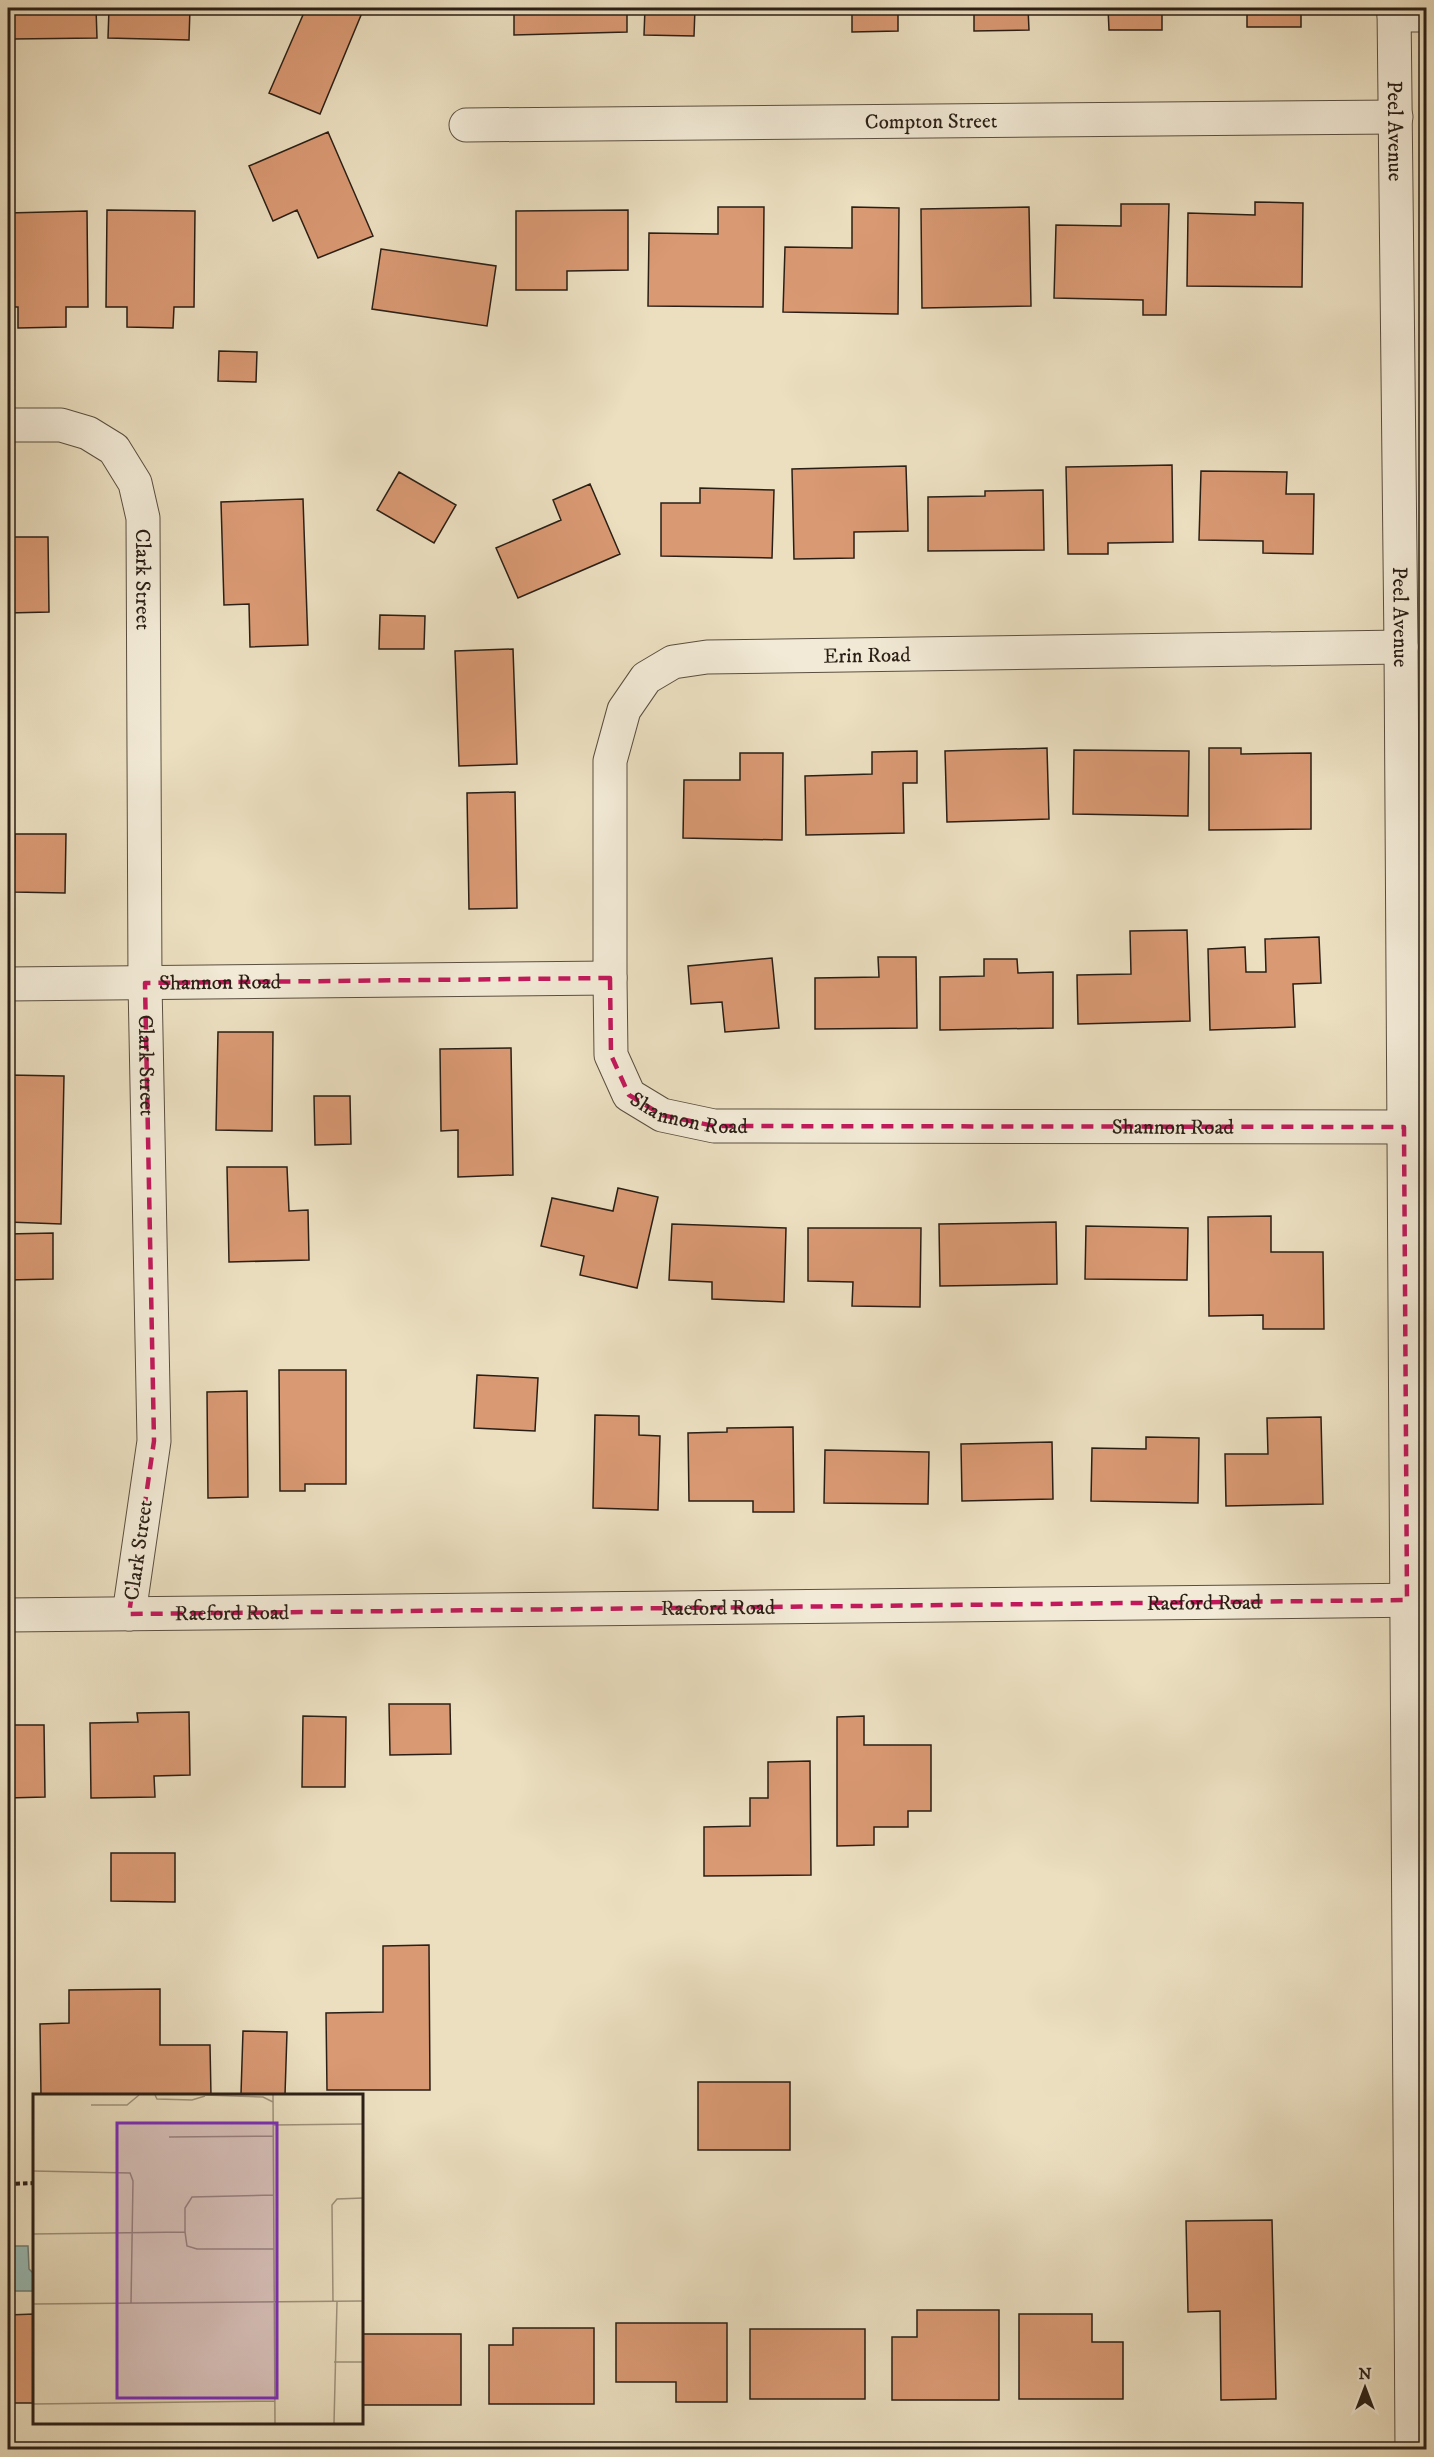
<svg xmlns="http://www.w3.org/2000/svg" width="1434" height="2457" font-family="'IM FELL DW Pica',serif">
<rect width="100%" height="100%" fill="#ebdfc0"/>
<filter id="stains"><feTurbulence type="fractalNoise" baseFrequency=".00333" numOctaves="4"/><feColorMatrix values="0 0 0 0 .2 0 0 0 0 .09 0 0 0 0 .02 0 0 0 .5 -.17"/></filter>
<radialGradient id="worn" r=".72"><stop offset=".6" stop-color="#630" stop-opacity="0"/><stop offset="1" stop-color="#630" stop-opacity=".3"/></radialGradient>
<path fill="#99bcb6" stroke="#6d7d76" stroke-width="1.5" d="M8,2246h20l1,23 5,5v17h-21l-5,-7z"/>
<path fill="#d99973" stroke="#2a1f16" stroke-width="1.5" d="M13,8h83l1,30 -84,1z
M109,8h81l-1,32 -81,-2z
M306,8h58l-44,106 -51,-21z
M514,8h113v24l-113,3z
M645,8h50l-1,28 -50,-1z
M782,8h116v23l-46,1v-24z
M974,8h54l1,22 -55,1z
M1108,8h54v22h-53z
M1247,8h54v19h-54z
M328,132l45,104 -55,22 -21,-48 -24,11 -24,-55z
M1255,202l48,1 -1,84 -115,-1 1,-73 67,2z
M1121,204h48l-3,111h-23v-15l-89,-2 2,-73 65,1z
M718,207h46l-1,100 -115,-1 1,-73 69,1z
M852,207l47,1 -1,106 -115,-2 2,-65 67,1z
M1029,207l2,99 -109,2 -1,-99z
M107,210l88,1 -1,96h-20l-1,21 -46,-1v-20h-21z
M628,210v60l-61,1v19h-51v-79z
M87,211l1,96h-22v20l-48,1v-21h-10v-94z
M381,249l115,17 -9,60 -115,-17z
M219,351l38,1 -1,30 -38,-1z
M1172,465l1,77 -65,1v11h-40l-2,-87z
M906,466l2,65 -54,1v26l-60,1 -2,-90z
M1201,471l86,1 -1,22h28l-1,60 -50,-1v-12l-64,-1z
M399,472l57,33 -22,38 -57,-33z
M590,484l30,70 -102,44 -22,-50 65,-28 -8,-20z
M700,488l74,2 -2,68 -111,-2v-53h39z
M1043,490l1,60 -116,1v-54l57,-1v-5z
M303,499l5,146 -58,2 -1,-43 -25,1 -3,-103z
M8,537h40l1,75 -41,1z
M380,615l45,1 -1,33h-45z
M513,649l4,115 -58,2 -4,-115z
M1047,748l2,71 -102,3 -2,-71z
M1209,748h32v6l70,-1v76l-102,1z
M1074,750l115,1 -1,65 -115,-2z
M917,751v32h-14l1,50 -98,2 -1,-59 67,-2v-22z
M740,753h43l-1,87 -99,-2 1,-58h56z
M515,792l2,116 -48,1 -2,-116z
M15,834h51l-1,59 -51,-1z
M1187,930l3,91 -112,3 -1,-49 54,-1 -1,-43z
M1319,937l2,46 -28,1 2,43 -85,3 -2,-81 37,-2 1,25h20l-1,-33z
M878,957h38l1,71 -102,1v-51l64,-1z
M772,958l7,70 -54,4 -3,-30 -31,2 -3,-38z
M984,959h33l1,14 35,-1v56l-113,2v-53l44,-1z
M218,1032h55l-1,99 -56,-1z
M511,1048l2,127 -55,2v-47l-17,1 -1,-82z
M8,1075l56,1 -3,148 -53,-2z
M314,1096h36l1,48 -36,1z
M227,1167h60l2,44 19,-1 1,50 -80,2z
M618,1188l40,9 -21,91 -57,-13 4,-19 -43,-10 11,-48 61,13z
M1271,1216v36h52l1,77h-61v-14l-54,1 -1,-99z
M1056,1222l1,62 -117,2 -1,-62z
M672,1224l114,4 -2,74 -72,-3v-17l-43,-2z
M1086,1226l102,2 -1,52 -102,-1z
M808,1228h113l-1,79 -68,-1 1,-24 -45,-1z
M53,1233v46l-45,1v-46z
M279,1370h67v114h-41v7h-25z
M477,1375l61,3 -3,53 -61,-3z
M247,1391l1,106 -40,1 -1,-106z
M595,1415l44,1v19l21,1 -2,74 -65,-2z
M1321,1417l2,87 -97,2 -1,-52h43l-1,-36z
M793,1427l1,85h-41v-11h-64l-1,-68 39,-1v-4z
M1146,1437l53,1 -1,65 -107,-2 1,-53 54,1z
M1052,1442l1,57 -91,2 -1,-57z
M825,1450l104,2 -1,52 -104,-1z
M389,1704h61l1,50 -61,1z
M189,1712l1,63 -36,1 1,21 -64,1 -1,-75 48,-1 -1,-9z
M303,1716l43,1 -1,70h-43z
M864,1716v29h67v66h-23v16h-34v18l-37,1v-129z
M8,1725h36l1,72 -37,1z
M810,1761l1,114 -107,1v-49l46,-1v-28h18v-36z
M111,1853h64v49l-64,-1z
M429,1945l1,145h-103l-1,-77 57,-1v-66z
M160,1989v56h50l1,51h-170l-1,-72 29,-1v-33z
M243,2031l44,1 -2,63 -44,-1z
M698,2082h92v68h-92z
M1272,2220l4,179 -55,1 -1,-89 -32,1 -2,-91z
M917,2310h82v90h-107v-63h25z
M34,2314v89h-26v-88z
M1019,2314h73v28h31v57h-104z
M616,2323h111v79h-51v-20h-60z
M513,2328h81v76h-105v-59h24z
M750,2329h115v70h-115z
M362,2334h99v71h-99z"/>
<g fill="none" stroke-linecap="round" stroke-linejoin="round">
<g stroke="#5a4f40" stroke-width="35">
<g id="minor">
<path id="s1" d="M1394,8l7,639 11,1803"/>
<path d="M1394,15h32"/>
<path id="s2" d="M466,125l930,-8"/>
<path id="s3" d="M8,425h53l27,8 26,16 21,34 8,35 2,465 9,458 -25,173"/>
<path id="s4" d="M1401,647l-694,10 -34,5 -27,16 -22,32 -14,51v217l1,77 18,40 33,20 52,11 690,1"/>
<path id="s5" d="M8,984l602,-6"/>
<path id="s6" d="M8,1615l1418,-15"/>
</g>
</g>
<path stroke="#2a1f16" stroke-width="4" stroke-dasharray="4.5 3" stroke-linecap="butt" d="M8,2184l26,-1"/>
<use href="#minor" stroke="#f2ead6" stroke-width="33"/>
</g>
<path fill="none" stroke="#c2185b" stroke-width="4.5" stroke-dasharray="12 8" stroke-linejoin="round" d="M610,978l1,77 18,40 33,20 52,11 690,1 3,473 -1278,14 25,-173 -9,-458z"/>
<g text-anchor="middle" stroke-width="4.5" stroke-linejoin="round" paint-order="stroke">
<g font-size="21" fill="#2a1f16" stroke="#f2ead6">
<text dy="7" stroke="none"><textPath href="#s2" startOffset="465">Compton Street</textPath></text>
<text dy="7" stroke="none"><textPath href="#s1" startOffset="123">Peel Avenue</textPath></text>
<text dy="7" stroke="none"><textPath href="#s3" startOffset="249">Clark Street</textPath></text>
<text dy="7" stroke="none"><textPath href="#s1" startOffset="609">Peel Avenue</textPath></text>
<text transform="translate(867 655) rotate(-1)" y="7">Erin Road</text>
<text dy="7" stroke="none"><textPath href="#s5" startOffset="212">Shannon Road</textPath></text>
<text dy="7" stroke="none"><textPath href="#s3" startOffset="735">Clark Street</textPath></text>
<text dy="7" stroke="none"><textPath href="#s4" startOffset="1254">Shannon Road</textPath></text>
<text dy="7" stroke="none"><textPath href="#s4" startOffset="1740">Shannon Road</textPath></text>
<text transform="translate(138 1550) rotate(-82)" y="7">Clark Street</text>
<text dy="7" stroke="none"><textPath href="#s6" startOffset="1196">Raeford Road</textPath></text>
<text dy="7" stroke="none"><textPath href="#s6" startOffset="710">Raeford Road</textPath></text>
<text dy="7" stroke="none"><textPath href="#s6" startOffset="224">Raeford Road</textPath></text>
</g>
</g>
<g transform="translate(33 2094)">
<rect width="330" height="330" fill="#ebdfc0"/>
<path fill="none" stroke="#9e927c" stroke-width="1.5" d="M122,1l2,4 35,1 13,-4M172,1l58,2 10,5M240,1l2,328M58,11h36l12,-10M240,31l90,-1M136,43l104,-1M0,77l97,2 3,8 -2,123M241,101l-82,2 -7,11v24l2,14 10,3h77M0,140l152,-2M300,208l-1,-97 5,-6 26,-1M0,210l330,-3M301,268h29M0,310l242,-3M301,329l3,-121"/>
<path fill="#7b2cbf" fill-opacity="0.15" stroke="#7b2cbf" stroke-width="3" d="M84,29h160v275h-160z"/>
<rect width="330" height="330" fill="none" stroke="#2a1f16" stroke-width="3"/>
</g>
<rect width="1434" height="2457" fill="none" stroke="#ebdfc0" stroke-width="30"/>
<rect x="9" y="9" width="1416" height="2439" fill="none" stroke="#2a1f16" stroke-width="3"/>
<rect x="15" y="15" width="1404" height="2427" fill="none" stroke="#2a1f16" stroke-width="1.5"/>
<g transform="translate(1365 2388)" stroke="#f2ead6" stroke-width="4.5" paint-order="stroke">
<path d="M0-4.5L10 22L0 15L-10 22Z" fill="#2a1f16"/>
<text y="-9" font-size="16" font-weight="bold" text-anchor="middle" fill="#2a1f16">N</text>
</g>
<rect width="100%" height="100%" filter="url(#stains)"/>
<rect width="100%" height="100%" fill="url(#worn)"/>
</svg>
